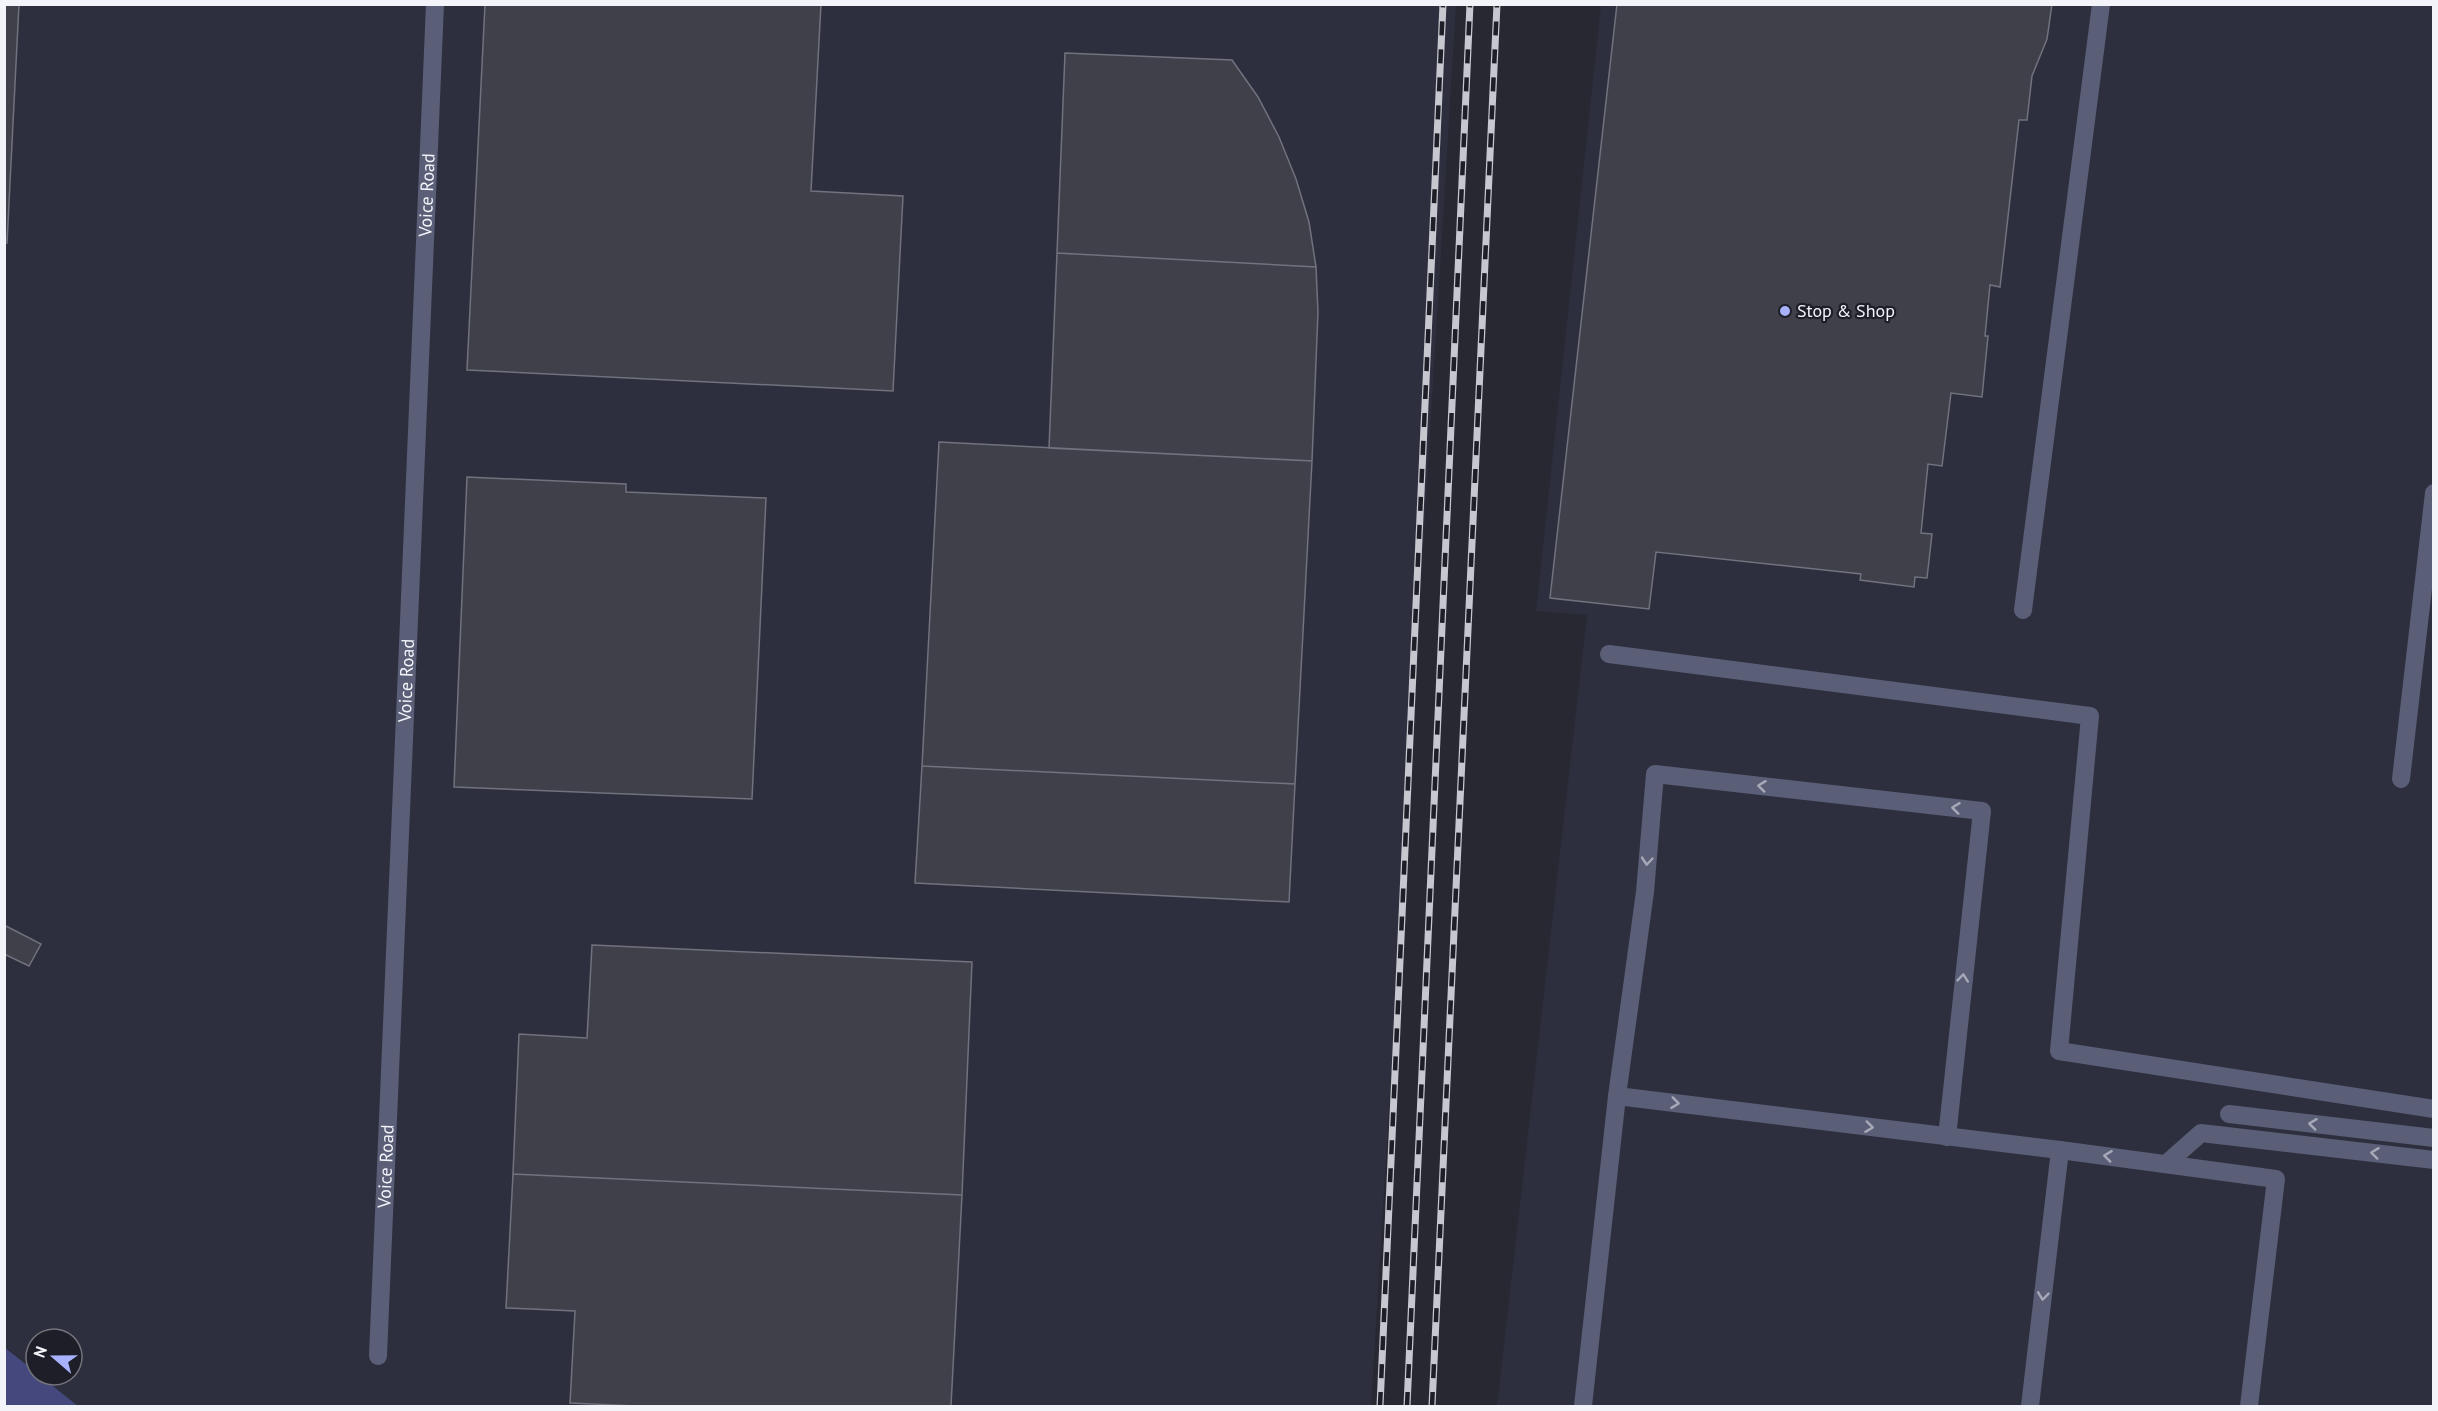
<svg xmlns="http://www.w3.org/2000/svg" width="2438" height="1411" font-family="'PT Sans',sans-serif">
<rect width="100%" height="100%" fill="#272831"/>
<path fill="#2d2f3e" d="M4,5h1452l-85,1401h-1293l-39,-31h33v-36h-36v33l-31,-25z
M1601,5h832v1401h-936l90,-791 -51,-4z"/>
<path fill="#44487c" d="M4,1347l32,25v3h3l39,31h-73z"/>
<path fill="#3f404a" stroke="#70727d" stroke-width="1.5" d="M4,4h15l-12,239h-3z
M485,4h336l-10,187 92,5 -10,195 -426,-21z
M1617,4h435l-5,35 -15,37 -5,44h-8l-19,167 -10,-2 -5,51h3l-6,61 -31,-4 -9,73 -14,-2 -7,69 11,1 -5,44 -12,-1 -1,10 -54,-7 1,-6 -205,-22 -7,57 -99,-11z
M1065,53l167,7 26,37 21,40 17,42 13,43 7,45 -259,-14z
M1057,253l259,14 2,45 -6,149 -263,-13z
M939,442l373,19 -17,323 -373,-18z
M467,477l159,7v8l140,6 -14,301 -298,-12z
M922,766l373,18 -6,118 -374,-19z
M4,925l37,19 -12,22 -25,-12z
M592,945l380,17 -10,233 -449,-21 6,-140 68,4z
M513,1174l449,21 -11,211h-316l-65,-3 5,-92 -69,-3z"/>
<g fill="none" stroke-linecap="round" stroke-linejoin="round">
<g stroke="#5a5e76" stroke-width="18">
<path d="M2023,610l78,-606"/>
<path d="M1609,654l481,62 -31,335 375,58"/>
<path d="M2401,779l33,-286"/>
<path d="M1617,1096l443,54"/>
<path d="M2229,1114l205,24"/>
<path d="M2166,1164l35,-31 233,27"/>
<path id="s1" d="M378,1356l57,-1352"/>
<path d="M1583,1406l34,-310 28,-204 10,-118 327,37 -35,326"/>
<path d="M2030,1406l30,-256 216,29 -27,227"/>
</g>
<g stroke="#c7c8cf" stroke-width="7">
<path id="rail" d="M1380,1406l63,-1402
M1407,1406l63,-1402
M1432,1406l65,-1402"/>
</g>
<use href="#rail" stroke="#1d1e27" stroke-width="4.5" stroke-dasharray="14" stroke-linecap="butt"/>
</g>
<defs><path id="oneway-chevron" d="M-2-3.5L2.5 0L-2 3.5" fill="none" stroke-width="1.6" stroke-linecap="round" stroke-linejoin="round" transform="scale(1.5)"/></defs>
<g stroke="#a6a9b8">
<use href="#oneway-chevron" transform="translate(1762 786) rotate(-173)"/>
<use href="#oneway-chevron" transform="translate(1956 808) rotate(-173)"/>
<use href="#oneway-chevron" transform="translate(1647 861) rotate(95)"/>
<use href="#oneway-chevron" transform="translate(1963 978) rotate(-84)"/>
<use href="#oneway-chevron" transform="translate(1675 1103) rotate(7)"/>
<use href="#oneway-chevron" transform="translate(2313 1124) rotate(-173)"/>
<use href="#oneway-chevron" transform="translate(1869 1127) rotate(7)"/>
<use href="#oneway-chevron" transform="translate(2375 1153) rotate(-173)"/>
<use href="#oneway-chevron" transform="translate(2108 1156) rotate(-173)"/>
<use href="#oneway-chevron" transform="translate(2043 1296) rotate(97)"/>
</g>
<circle fill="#a7b1fc" stroke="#1d1e27" stroke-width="2" cx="1785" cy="311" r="6"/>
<g text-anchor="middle" stroke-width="4.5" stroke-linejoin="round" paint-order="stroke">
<g font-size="18" fill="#f3f4fa" stroke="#1d1e27">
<text dy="6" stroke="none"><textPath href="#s1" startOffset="1162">Voice Road</textPath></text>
<text dy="6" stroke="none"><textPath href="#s1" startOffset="676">Voice Road</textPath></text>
<text dy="6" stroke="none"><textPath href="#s1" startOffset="190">Voice Road</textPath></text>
</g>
<g font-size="18" fill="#f3f4fa" stroke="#1d1e27" text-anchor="start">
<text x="1797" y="317">Stop &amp; Shop</text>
</g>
</g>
<rect width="2438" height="1411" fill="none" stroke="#f3f4fa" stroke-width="12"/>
<g transform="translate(54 1357) rotate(290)"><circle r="28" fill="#1d1e27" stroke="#73747b" stroke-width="1.5"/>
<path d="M0-4.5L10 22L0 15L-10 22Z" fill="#a7b1fc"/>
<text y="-9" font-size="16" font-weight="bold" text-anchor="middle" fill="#f3f4fa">N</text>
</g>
</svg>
